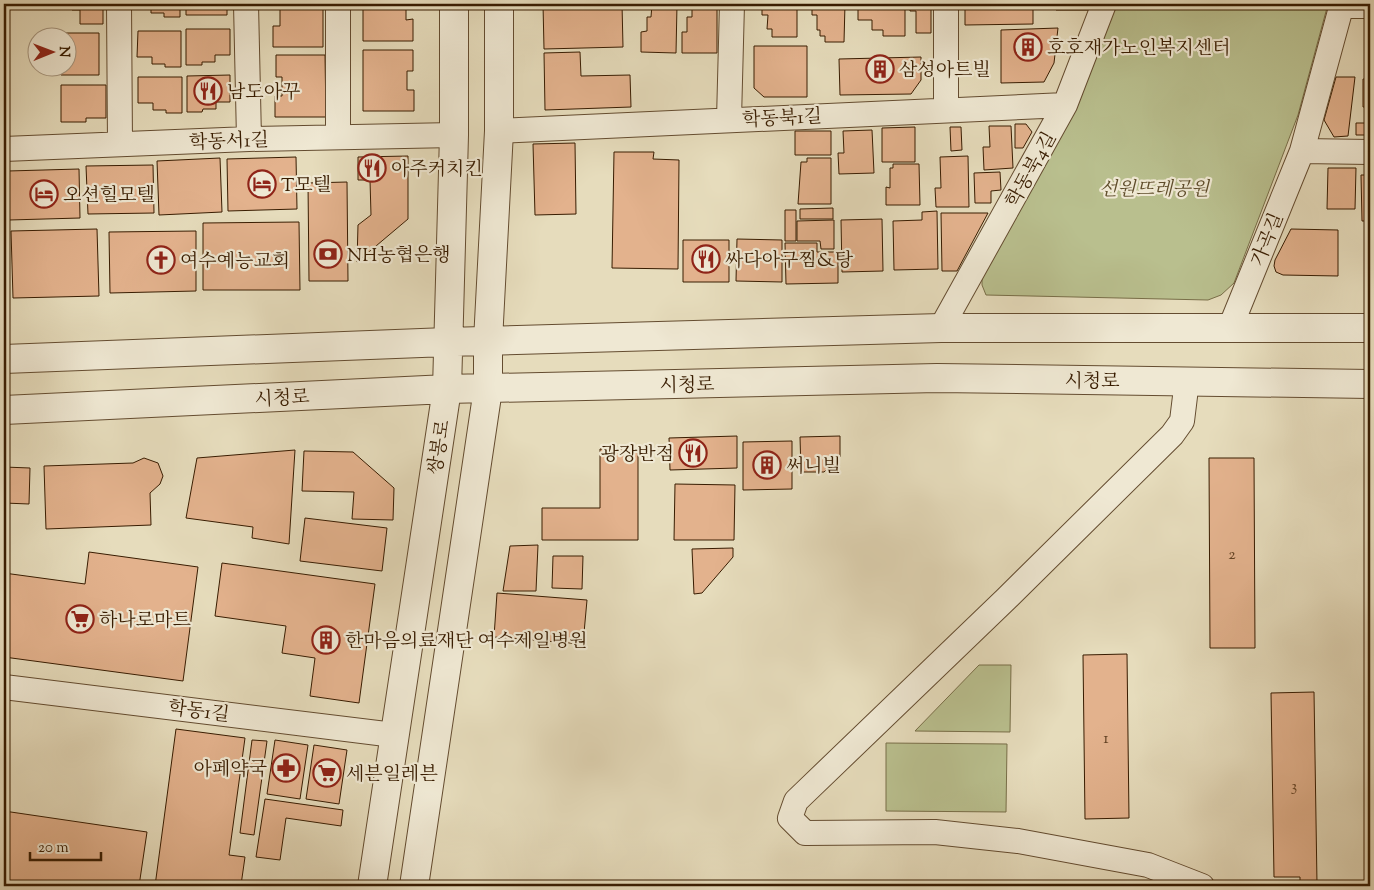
<svg xmlns="http://www.w3.org/2000/svg" width="1374" height="890" font-family="'Sorts Mill Goudy','Noto Serif KR',serif">
<rect width="100%" height="100%" fill="#e6dcbc"/>
<filter id="stains"><feTurbulence type="fractalNoise" baseFrequency=".004" numOctaves="4"/><feColorMatrix values="0 0 0 0 .2 0 0 0 0 .09 0 0 0 0 .02 0 0 0 .5 -.17"/></filter>
<radialGradient id="worn" r=".72"><stop offset=".6" stop-color="#630" stop-opacity="0"/><stop offset="1" stop-color="#630" stop-opacity=".3"/></radialGradient>
<path fill="#b9bf8e" stroke="#786e48" d="M1114,4h214l-30,111 -64,168 -13,12 -13,5 -222,-5 -4,-10v-13z
M979,665h32l-1,67 -95,-1z
M886,743l121,1 -1,68 -120,-1z"/>
<path fill="#e3b28d" stroke="#381c01" d="M72,4h31v20h-23v-14h-8z
M136,4h44v13h-16v-4h-13v-6h-15z
M186,4h41v11h-41z
M274,4h49v43h-50v-21h7v-19h-6z
M363,4h43v16l7,-1v22h-50z
M543,4h79l1,43 -79,2z
M652,4l25,1 -1,48 -35,-1v-20l6,-1v-14h4z
M762,4h35v33h-25v-8h-5l1,-14h-6z
M812,4h33l-1,38h-19v-6h-5v-6h-3v-15h-5z
M858,4h47v32h-22v-6h-11v-10h-14z
M910,4h21v29h-15v-22h-6z
M965,4h68v20l-68,1z
M1056,4h35v6h-35z
M692,5h25v48h-35v-21h5v-15h5z
M1058,28l-4,35 -10,19 -43,1v-53z
M186,29h44v26h-15v7h-13v3h-16z
M138,31h43v36h-16v-3h-13v-7h-15z
M61,33h38v42h-38v-7h7v-30h-7z
M754,46h53v51h-43l-10,-9z
M363,50h50v21h-6v19h7v21h-51z
M580,52l1,24 49,-1 1,32 -86,3 -1,-57z
M276,55h49l1,62h-51v-21h7v-19h-6z
M921,57v23l-10,14 -71,1 -1,-36z
M230,75v27h-14v7h-13l-1,3h-15v-36z
M138,77h44v36h-16v-3h-13v-7h-15z
M1336,77h19l-7,59 -14,1 -10,-17z
M1363,79h7v28h-7z
M61,85h45v33h-20v4h-25z
M1356,123h14v12h-14z
M1015,124h11l6,8 -9,16h-8z
M989,126h22l2,42 -29,2 -1,-23h7z
M915,127v35h-33v-34z
M950,127h11l1,23 -11,1z
M872,130l2,43 -35,1 -1,-21h6l-1,-22z
M795,131h36v24h-36z
M575,143l1,71 -41,1 -2,-71z
M614,152h40l-1,7 26,1 -1,109 -66,-1z
M408,156v63l-51,43 1,-37 13,-10 -1,-35h-12v-23z
M968,156l1,51h-33l-1,-19h6l-1,-31z
M296,157l1,52 -69,2 -1,-52z
M220,158l2,54 -63,3 -2,-54z
M807,158h24v46h-33l3,-42h6z
M893,164h26l1,41h-34v-18l4,1v-20h3z
M153,165l1,48 -66,1 -2,-48z
M1328,168h28l-1,41h-28z
M79,169l1,49 -71,2 -1,-49z
M1000,172l1,18 -10,1v12h-16l-1,-30z
M1361,175h9v46h-8z
M347,182l1,99h-39l-1,-98z
M833,208v11h-33v-10z
M785,210h11v31h-11z
M937,211l1,58 -44,1 -1,-49 29,-1v-8z
M941,213h47l-31,58h-15z
M882,219l1,52 -41,1 -1,-52z
M834,220v29h-13l-1,-8h-23v-20z
M299,222l1,68h-97v-67z
M97,229l2,67 -86,2 -2,-67z
M1291,229l47,1v46l-55,-1 -7,-3 -2,-6 1,-6z
M196,231v60l-86,2 -1,-61z
M737,239l45,1v42l-46,-1z
M683,240h46v42h-46z
M785,243h32v9h21v31l-52,1z
M737,436v32l-67,2 -1,-32z
M840,436v21l-16,15h-23l-1,-35z
M792,441v48l-49,1v-48z
M600,449h38v91h-96v-32h58z
M295,450l-6,94 -37,-6 1,-11 -67,-9 11,-60z
M304,451l49,1 41,36 -1,32 -41,-1 2,-27 -52,-1z
M144,458l14,5 5,13 -3,8 -10,9 1,32 -105,4 -2,-63 89,-3z
M1209,458h45l1,190h-45z
M4,467l26,1 -1,36 -25,-1z
M675,484l60,1 -1,55h-60z
M305,518l82,10 -5,43 -82,-10z
M538,545l-2,46h-33l7,-45z
M733,548v9l-31,36 -8,1 -2,-45z
M89,552l109,15 -15,114 -179,-24v-84l81,11z
M553,556h30l-1,33 -30,-1z
M222,563l153,21 -16,119 -49,-7 5,-38 -33,-5 4,-27 -71,-10z
M497,593l90,7 -4,44 -89,-7z
M1127,654l2,164 -44,1 -2,-164z
M1314,692l3,192h-17v-7h-26l-3,-184z
M176,729l69,9 -16,117 16,2 -4,28 9,1h-95z
M252,740l15,1 -13,94 -14,-2z
M275,740l33,5 -8,54 -33,-5z
M314,745l33,5 -8,54 -33,-5z
M265,799l78,11 -2,16 -55,-8 -6,42 -24,-3z
M4,811l143,21 -8,54h-135z"/>
<g fill="none" stroke-linecap="round" stroke-linejoin="round">
<g stroke="#644c30" stroke-width="26">
<path id="minor" d="M119,4l1,140
M246,4l3,135
M338,4v133
M1341,6h29
M946,109v-105
M729,119l3,-115
M499,131l566,-26
M4,149l245,-10 205,-4
M1302,151l68,1
M941,328l124,-223 39,-101
M1230,328l72,-177 40,-147
M1187,380l-5,41 -10,14 -166,164 -210,202 -6,17 15,15 130,-1 83,9 130,24 54,21
M4,687l390,48"/>
</g>
<g stroke="#644c30" stroke-width="30">
<path id="tertiary" d="M4,359l443,-17 494,-14h429
M4,410l443,-21 490,-11 433,6
M372,886l75,-497 7,-254v-131
M414,886l74,-497v-48l11,-210v-127"/>
</g>
<use href="#minor" stroke="#efe8d3" stroke-width="24"/>
<use href="#tertiary" stroke="#efe8d3" stroke-width="28"/>
</g>
<defs>
<g id="building-ring" transform="scale(1.4375)"><circle r="9.5" fill="#efe8d3" stroke="#8f2418" stroke-width="1.5"/><path d="M-4-6H4V6H1V3H-1V6H-4ZM-2.5-4.3h1.7v1.8h-1.7ZM.8-4.3h1.7v1.8H.8ZM-2.5-1h1.7V.8h-1.7ZM.8-1h1.7V.8H.8Z" fill="#8f2418"/></g>
<g id="restaurant-ring" transform="scale(1.4375)"><circle r="9.5" fill="#efe8d3" stroke="#8f2418" stroke-width="1.5"/><path d="M-5-6h1v4h1v-4h1v4h1v-4h1v5L-1.5 .5V6h-2V.5L-5-1ZM5-6V6H3V1.5H1.5Q1.5-4 5-6Z" fill="#8f2418"/></g>
<g id="hotel-ring" transform="scale(1.4375)"><circle r="9.5" fill="#efe8d3" stroke="#8f2418" stroke-width="1.5"/><path d="M-6-4.5h1.5V1H6V5H4.5V3h-9V5H-6ZM-4 0a1.8 1.8 0 1 1 3.6 0ZM.5 0V-2.5h3Q6-2.5 6 0Z" fill="#8f2418"/></g>
<g id="bank-ring" transform="scale(1.4375)"><circle r="9.5" fill="#efe8d3" stroke="#8f2418" stroke-width="1.5"/><path d="M-6-4H6V4H-6ZM0-2.3a2.3 2.3 0 1 0 0 4.6a2.3 2.3 0 1 0 0-4.6Z" fill="#8f2418"/></g>
<g id="church-ring" transform="scale(1.4375)"><circle r="9.5" fill="#efe8d3" stroke="#8f2418" stroke-width="1.5"/><path d="M-1.2-6h2.4v3.5h3.3v2.4h-3.3V6h-2.4V-.1h-3.3v-2.4h3.3Z" fill="#8f2418"/></g>
<g id="supermarket-ring" transform="scale(1.4375)"><circle r="9.5" fill="#efe8d3" stroke="#8f2418" stroke-width="1.5"/><path d="M-6-5.5h2.5l.6 2H6L4.5 2H-2.5L-4.4-4H-6ZM-1.5 3.2a1.3 1.3 0 1 0 .1 0ZM3 3.2a1.3 1.3 0 1 0 .1 0Z" fill="#8f2418"/></g>
<g id="pharmacy-ring" transform="scale(1.4375)"><circle r="9.5" fill="#efe8d3" stroke="#8f2418" stroke-width="1.5"/><path d="M-2-6h4v4h4v4h-4v4h-4v-4h-4v-4h4Z" fill="#8f2418"/></g>
</defs>
<g fill-rule="evenodd">
<use href="#building-ring" x="1028" y="47"/>
<use href="#building-ring" x="880" y="69"/>
<use href="#restaurant-ring" x="208" y="91"/>
<use href="#restaurant-ring" x="372" y="168"/>
<use href="#hotel-ring" x="262" y="184"/>
<use href="#hotel-ring" x="44" y="194"/>
<use href="#bank-ring" x="328" y="254"/>
<use href="#restaurant-ring" x="706" y="259"/>
<use href="#church-ring" x="161" y="260"/>
<use href="#restaurant-ring" x="693" y="453"/>
<use href="#building-ring" x="767" y="465"/>
<use href="#supermarket-ring" x="80" y="619"/>
<use href="#building-ring" x="326" y="640"/>
<use href="#pharmacy-ring" x="286" y="768"/>
<use href="#supermarket-ring" x="327" y="773"/>
</g>
<g text-anchor="middle" stroke-width="4.5" stroke-linejoin="round" paint-order="stroke">
<g font-size="16" fill="#634224">
<text x="1232" y="559">2</text>
<text x="1106" y="743">1</text>
<text x="1294" y="791">3</text>
</g>
<g font-size="19" fill="#381c01" stroke="#efe8d3" text-anchor="start">
<text x="1047" y="54">호호재가노인복지센터</text>
<text x="899" y="76">삼성아트빌</text>
<text x="227" y="98">남도아꾸</text>
<text x="391" y="175">아주커치킨</text>
<text x="281" y="191">T모텔</text>
<text x="63" y="201">오션힐모텔</text>
<text x="347" y="261">NH농협은행</text>
<text x="725" y="266">싸다아구찜&amp;탕</text>
<text x="180" y="267">여수예능교회</text>
<text x="674" y="460" text-anchor="end">광장반점</text>
<text x="786" y="472">써니빌</text>
<text x="99" y="626">하나로마트</text>
<text x="345" y="647">한마음의료재단 여수제일병원</text>
<text x="267" y="775" text-anchor="end">아페약국</text>
<text x="346" y="780">세븐일레븐</text>
</g>
<g font-size="19" fill="#381c01" stroke="#efe8d3">
<text transform="translate(782 117) rotate(-3)" y="7">학동북1길</text>
<text transform="translate(229 140) rotate(-2)" y="7">학동서1길</text>
<text transform="translate(1030 169) rotate(-61)" y="7">학동북4길</text>
<text transform="translate(1266 239) rotate(-68)" y="7">가곡길</text>
<text x="1092" y="387">시청로</text>
<text transform="translate(687 384) rotate(-1)" y="7">시청로</text>
<text transform="translate(282 397) rotate(-3)" y="7">시청로</text>
<text transform="translate(438 447) rotate(-81)" y="7">쌍봉로</text>
<text transform="translate(199 710) rotate(7)" y="7">학동1길</text>
</g>
<g font-size="19" font-style="italic" fill="#5f4d2b" stroke="#efe8d3">
<text x="1154" y="195">선원뜨레공원</text>
</g>
</g>
<rect width="1374" height="890" fill="none" stroke="#e6dcbc" stroke-width="20"/>
<rect x="5" y="5" width="1364" height="880" fill="none" stroke="#381c01" stroke-width="2.5"/>
<rect x="10" y="10" width="1354" height="870" fill="none" stroke="#381c01"/>
<g transform="translate(52 52) rotate(89)"><circle r="24" fill="#efe8d3" stroke="#a6967f"/>
<path d="M0-4L9 19L0 12L-9 19Z" fill="#8f2418"/>
<text y="-8" font-size="14" font-weight="bold" text-anchor="middle" fill="#381c01">N</text>
</g>
<path d="M30 852v8h71v-8" fill="none" stroke="#381c01" stroke-width="2.5"/>
<text x="38" y="852" font-size="15" fill="#381c01" stroke="#efe8d3" stroke-width="4" paint-order="stroke">20 m</text>
<rect width="100%" height="100%" filter="url(#stains)"/>
<rect width="100%" height="100%" fill="url(#worn)"/>
</svg>
